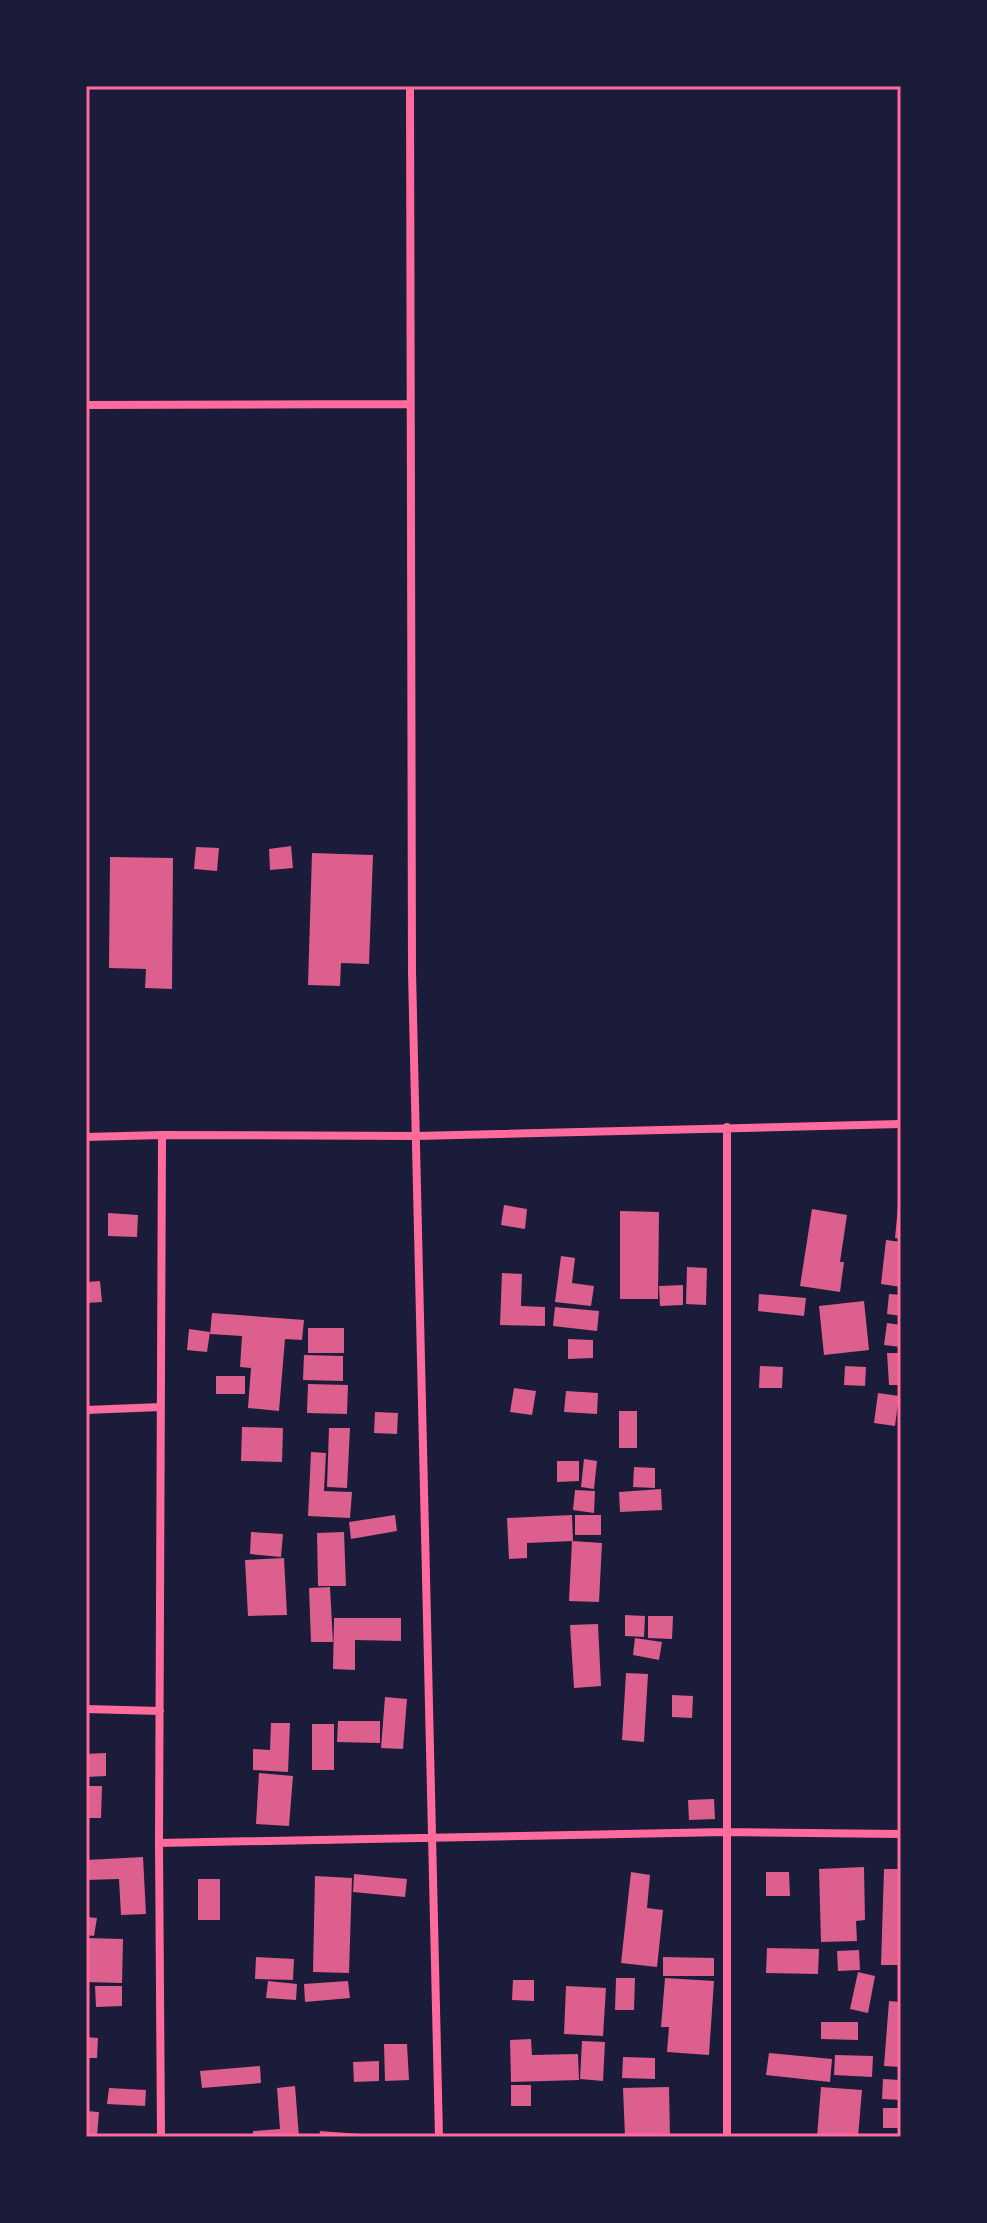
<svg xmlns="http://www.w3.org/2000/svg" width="987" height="2223" font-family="Ubuntu,sans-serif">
<rect width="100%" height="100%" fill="#1b1b3a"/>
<path fill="#dd5f8e" d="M291,846l2,22 -23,2 -1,-21z
M196,847l23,1 -2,23 -23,-2z
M312,853l61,2 -4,109 -28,-1 -1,23 -32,-1z
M110,857l63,1 -1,131 -27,-1 1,-19 -37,-1z
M899,1196h2v43l-6,-1z
M504,1205l23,4 -2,20 -24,-4z
M812,1209l35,6 -7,47h4l-4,30 -40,-6z
M620,1211l39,1 -1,87h-38z
M108,1213l30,2 -1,22 -29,-1z
M886,1240l15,2v45l-20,-3z
M561,1256l14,2 -3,25 22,3 -3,20 -36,-4z
M687,1267l20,1 -1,37 -20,-1z
M502,1273l20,1 -1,32 24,1v19l-45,-1z
M100,1281l2,21 -16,1v-21z
M683,1285v20l-23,1 -1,-20z
M759,1294l47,4 -2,18 -46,-5z
M889,1294l12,1v21l-14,-2z
M864,1301l5,49 -45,5 -5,-49z
M555,1307l44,4 -2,20 -44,-5z
M212,1313l92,7 -2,20 -17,-1 -6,72 -31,-3 3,-40 -11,-1 2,-31 -32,-2z
M887,1323l14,2v22l-17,-2z
M308,1328h36v25h-36z
M189,1329l21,3 -3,20 -20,-2z
M568,1339l25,1v18l-25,1z
M887,1353h14v32h-12z
M304,1355l39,1v25l-40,-1z
M760,1366l23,1 -1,21h-23z
M845,1366l21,1 -1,19 -21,-1z
M216,1376h29v18h-29z
M308,1384l40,1 -1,29 -40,-1z
M514,1388l22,3 -4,24 -22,-3z
M566,1391l32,2 -1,21 -33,-2z
M878,1393l21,3 -4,30 -21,-3z
M619,1411h18v37h-18z
M375,1412l23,1 -1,21 -23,-1z
M242,1427l41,1 -1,34 -41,-1z
M329,1428h21l-3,60 -20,-1z
M311,1452l15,1 -2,38 28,1 -2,26 -42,-2z
M584,1459l13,2 -3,28 -13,-2z
M557,1461h22v20l-22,1z
M634,1467l21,1v20l-22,-1z
M661,1489l1,21 -42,2 -1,-20z
M575,1490l20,1 -1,22 -21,-3z
M395,1515l2,16 -46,8 -2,-17z
M572,1515l1,26 -46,2v15l-18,1 -2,-41z
M575,1515h26v20h-26z
M251,1532l32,2 -2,23 -31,-3z
M344,1532l2,54h-28l-1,-53z
M572,1541l30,2 -3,59 -30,-1z
M284,1558l3,57 -39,1 -3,-56z
M330,1587l3,55h-22l-2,-54z
M625,1615l20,1 -1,21 -19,-1z
M648,1616h25l-1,23 -24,-1z
M334,1618h67v23l-46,-1v30l-22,-1z
M598,1624l3,62 -27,2 -4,-63z
M635,1638l27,4 -3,18 -26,-5z
M626,1673l22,1 -4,68 -22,-2z
M672,1695l21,1 -1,22 -20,-1z
M385,1697l22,2 -4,50 -22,-1z
M338,1721h42v22l-43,-1z
M271,1723h19l-2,49 -35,-2v-21l17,1z
M312,1724h22v46h-22z
M106,1753v23l-20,1v-23z
M259,1773l34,3 -4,50 -33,-2z
M86,1786h16l-1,32h-15z
M714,1799l1,20 -26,1 -1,-20z
M143,1857l3,57 -25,1 -2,-36 -33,1v-20z
M864,1867l1,53 -9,1 1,20 -36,1 -2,-73z
M884,1869h17v96h-20z
M631,1872l19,3 -3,33 16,2 -6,57 -36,-4z
M766,1872h23l1,24h-24z
M354,1874l53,5 -2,18 -52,-5z
M315,1876l37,2 -3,95 -36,-1z
M198,1879h22v41h-22z
M86,1917l11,1 -3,18 -8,-1z
M86,1938l37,1 -1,44 -36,-1z
M767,1948l52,1 -1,25 -52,-1z
M859,1950l1,20 -22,1 -1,-20z
M256,1957l38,2 -1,21 -38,-1z
M663,1957l51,1v18h-51z
M858,1972l17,4 -7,37 -18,-4z
M616,1978h19l-1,32h-19z
M665,1978l49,3 -5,74 -42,-3 2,-25h-8z
M513,1980h21v21l-22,-1z
M268,1981l29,3 -1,16 -30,-2z
M348,1981l2,17 -45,4 -1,-18z
M95,1986h27v20l-26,1z
M566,1986l40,2 -3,48 -39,-2z
M889,2001l12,1v65l-17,-1z
M821,2022h37v18l-37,-1z
M86,2037l12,1 -1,20h-11z
M531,2039l1,16 46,-1 1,26 -68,2 -1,-42z
M582,2041l23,1 -2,39 -23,-2z
M384,2044h23l2,36 -24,1z
M769,2053l63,6 -2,23 -64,-7z
M835,2055l38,1 -1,21 -38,-2z
M623,2057l32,1v21l-33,-1z
M379,2061v20l-25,1 -1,-20z
M260,2066l1,17 -59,5 -2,-17z
M883,2079l18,1v20l-19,-1z
M511,2085h20v21h-20z
M295,2086l4,51h-46v-6l27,-2 -3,-41z
M669,2087l1,50h-45l-2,-49z
M821,2087l41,3 -4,47h-41z
M109,2088l37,2 -1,16 -38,-2z
M883,2108h18v20h-18z
M86,2111l13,1 -2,25h-11z
M320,2131l55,4v2h-56z"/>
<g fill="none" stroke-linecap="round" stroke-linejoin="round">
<path stroke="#ff6b9d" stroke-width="8" d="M410,86l2,886 27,1165
M86,405l324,-1
M727,1127v1010
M86,1137l76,-2 254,1 485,-12
M86,1410l75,-3
M86,1709l74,2
M159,1843l566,-11 176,2
M161,2137l-2,-294 3,-708"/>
</g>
<rect width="987" height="2223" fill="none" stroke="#1b1b3a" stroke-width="176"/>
<rect x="88" y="88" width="811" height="2047" fill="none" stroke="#ff6b9d" stroke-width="3"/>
</svg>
